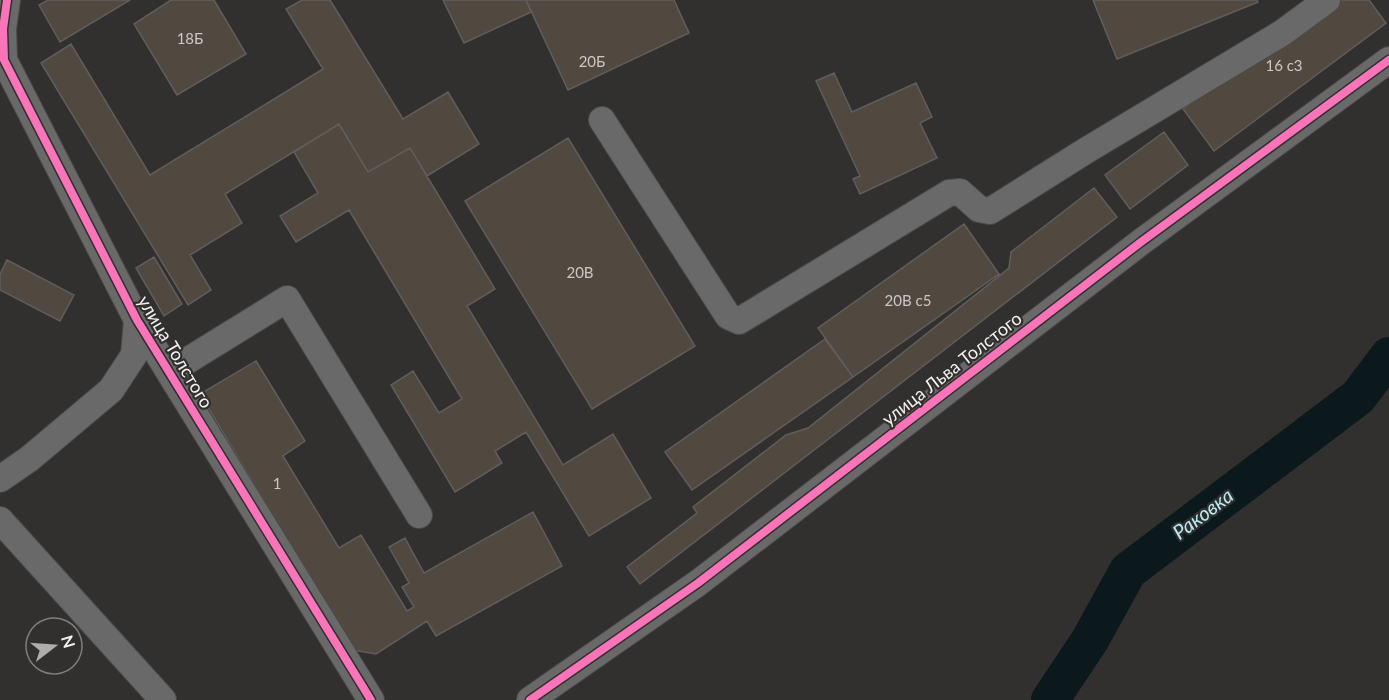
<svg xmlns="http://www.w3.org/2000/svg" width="1389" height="700" font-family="Lato,sans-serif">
<rect width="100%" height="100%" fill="#31302f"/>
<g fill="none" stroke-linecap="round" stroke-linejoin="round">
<path stroke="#0c191c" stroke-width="38" d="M1050,700l40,-60 38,-69 230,-174 31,-41"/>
</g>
<path fill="#514940" stroke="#5f5e5d" stroke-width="1.5" d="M48,0h82l-70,42 -21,-37z
M171,0h43l32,54 -69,41 -43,-71z
M302,0h28l73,119 45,-27 31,52 -52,32 -17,-28 -42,24 -29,-48 -114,70 17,29 -52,32 21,35 -23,15 -147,-242 30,-19 79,131 173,-106 -37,-60z
M443,0h83l5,12 -67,31z
M526,0h148l15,33 -121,57z
M1093,0h164l1,2 -141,57z
M1328,0h41l17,23 -172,128 -31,-42z
M834,73l18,39 64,-29 16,34 -12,6 17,35 -77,36 -7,-15 7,-3 -44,-95z
M339,124l29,48 42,-24 85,141 -28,17 96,159 50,-31 38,64 -62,38 -63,-104 -31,19 7,12 -47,29 -64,-107 22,-14 26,42 23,-14 -113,-189 -53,32 -16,-26 38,-23 -24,-41z
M1164,132l24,33 -58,44 -25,-34z
M568,138l127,208 -103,63 -127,-208z
M1094,188l23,29 -477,367 -13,-17 70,-54 -4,-6 93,-72 22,-7 201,-160 2,-16z
M964,224l35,50 -146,103 -35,-49z
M154,257l28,47 -18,12 -28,-48z
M7,260l67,35 -14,26 -60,-31v-16z
M825,339l28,38 -161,113 -27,-38z
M256,361l49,80 -22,15 56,92 22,-13 46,76 7,-4 -12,-20 7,-4 -20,-36 16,-9 19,35 109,-61 29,54 -126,70 -9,-15 -51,33 -23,-4 -153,-256z"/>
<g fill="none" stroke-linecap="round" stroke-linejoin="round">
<g stroke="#4c4b4a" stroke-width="28">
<path id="minor" d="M7,0l-4,29 1,31 133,260 234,380
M602,120l126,196 11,5 210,-128 11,-1 19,17 11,2 97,-61 195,-117 45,-33
M169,372l118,-73 132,216
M0,479l29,-20 82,-69 23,-35 3,-35
M0,520l163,180
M530,700l168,-117 443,-341 248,-182"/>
</g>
<use href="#minor" stroke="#696969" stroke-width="26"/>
<g stroke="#32302e" stroke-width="11">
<path id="cycleway" d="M7,0l-4,29 1,31 133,260 234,380
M530,700l168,-117 443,-341 248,-182"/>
</g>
<use href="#cycleway" stroke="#fb73b8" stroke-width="8"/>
</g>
<g text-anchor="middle" stroke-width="4.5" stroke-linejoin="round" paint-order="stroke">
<g font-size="15" fill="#cac7c4">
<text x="190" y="44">18Б</text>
<text x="592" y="67">20Б</text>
<text x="1284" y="71">16 с3</text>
<text x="580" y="278">20В</text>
<text x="908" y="306">20В с5</text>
<text x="277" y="489">1</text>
</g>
<g font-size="18" fill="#f3f1f0" stroke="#32302e">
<text transform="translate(175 352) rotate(59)" y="6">улица Толстого</text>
<text transform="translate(952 369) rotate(-38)" y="6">улица Льва Толстого</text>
</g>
<g font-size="20" font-style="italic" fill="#b8ebf6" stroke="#32302e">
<text transform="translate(1203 514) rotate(-37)" y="7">Раковка</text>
</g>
</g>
<g transform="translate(54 646) rotate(73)"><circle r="28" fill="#32302e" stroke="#7f7d7c" stroke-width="1.5"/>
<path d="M0-4.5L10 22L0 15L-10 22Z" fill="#afadac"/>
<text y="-9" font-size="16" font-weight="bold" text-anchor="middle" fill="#f3f1f0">N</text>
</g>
</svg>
